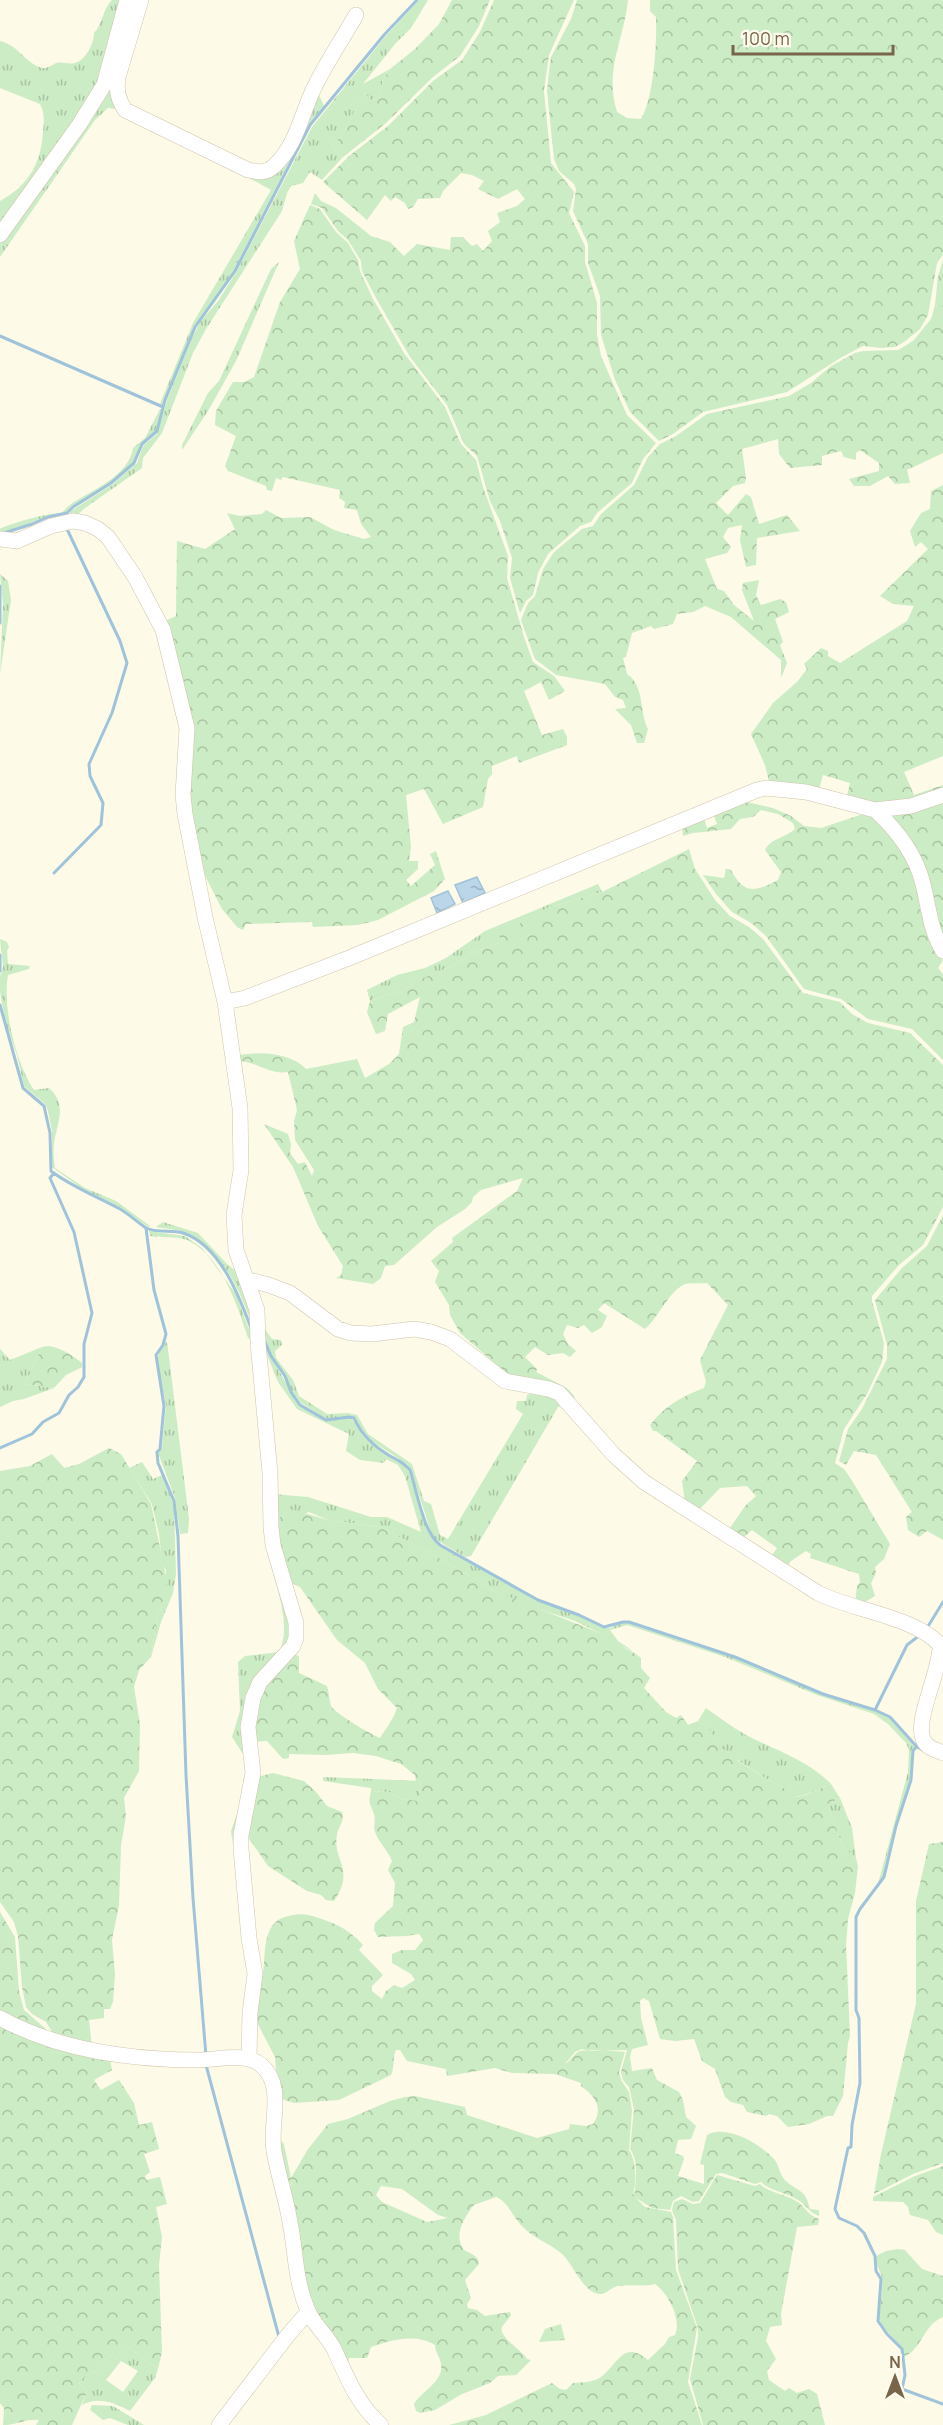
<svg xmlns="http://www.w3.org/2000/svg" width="943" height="2425" font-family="Manrope,sans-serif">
<defs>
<pattern id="grass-tufts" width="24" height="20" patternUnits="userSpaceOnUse" patternTransform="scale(1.5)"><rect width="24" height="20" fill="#cbecc4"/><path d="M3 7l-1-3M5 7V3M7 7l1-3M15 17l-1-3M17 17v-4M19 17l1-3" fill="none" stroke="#aac3a1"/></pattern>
<pattern id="forest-crowns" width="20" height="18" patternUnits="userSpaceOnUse" patternTransform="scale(1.5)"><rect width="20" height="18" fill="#cbecc4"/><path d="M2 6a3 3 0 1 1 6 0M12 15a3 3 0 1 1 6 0" fill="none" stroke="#aac3a1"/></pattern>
<pattern id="water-ripples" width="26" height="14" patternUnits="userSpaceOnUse" patternTransform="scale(1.5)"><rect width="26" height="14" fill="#bad6e8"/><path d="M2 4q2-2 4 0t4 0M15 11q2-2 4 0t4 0" fill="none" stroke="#9cb1be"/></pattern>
</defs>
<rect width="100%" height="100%" fill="#fdfae7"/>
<path fill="url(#grass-tufts)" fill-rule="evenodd" d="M112,0h12l-29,91 -95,136v-26c28,-15 41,-37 43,-69 1,-11 2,-18 -3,-28l-40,-16v-47c19,5 24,20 39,26 7,3 11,-1 17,-4 7,-2 13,2 19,0 11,-3 19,-20 19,-30 9,-9 8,-23 18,-33z
M419,0h9l-17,28 -16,16 -32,40 27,-15 -7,11 -4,17 -7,4 -7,-8c-13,18 -17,39 -33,53l10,12 -20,22 -12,-8 -7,11 -12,3 -4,7 -5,18 -76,118 -13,24 -31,80 -19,25 -1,10 -57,40 -11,10h-6l3,-7 42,-27 24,-21 6,-17 14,-12 10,-34 25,-62 8,-16 18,-21 19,-30 75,-144 73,-90z
M108,82l9,27 -9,-1 -13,12 -95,137v-15z
M317,91l7,15 -16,19 -74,145 -19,29 -21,27 -31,79 -3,-1 33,-81 78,-133 -54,-30 48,16z
M943,260v48l-8,-3 3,-29z
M279,262l-43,99 -28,50 -26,39v-5l26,-52 11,-12 52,-112z
M160,409h2l-6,21 -14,13 -9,20 -23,19 -39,25 -7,7 -16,2 -48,18v-5c11,-6 48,-16 61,-16 4,-3 6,-6 10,-9 21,-14 58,-28 62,-56l12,-10z
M0,574l8,7 3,19 -11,74 3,-70z
M598,884l4,8 -55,16 -48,35 -28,11 -19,12 -33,14 -14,9 -35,12 -3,-11 30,-15 28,-7 21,-10 39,-27z
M0,939l7,3 2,5 -2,4 1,13 22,2 -1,3 -21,6c-6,32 8,88 26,115l15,-2c19,17 8,35 5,55 -1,9 0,17 1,25l30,20 31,13 34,25 -2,1 -28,-20 -39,-19 -29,-21v-36l-4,-20 -3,-7 -21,-18 -7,-31 -12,-33 -5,-31v-15l3,-9z
M163,1222l35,11 30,32 11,8 7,12 7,43c-12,-35 -29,-76 -65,-94 -10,-5 -21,-5 -32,-7z
M149,1231l36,5 17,12 34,46 12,33 5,7v8l-5,-4c-11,-33 -26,-82 -61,-98 -10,-4 -26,-2 -37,-4z
M257,1288l6,38 9,13 9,1 1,5 -7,6 1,7 17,22 6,16 28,18 21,-1 9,2 11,19 44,30 12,37 7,3 9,31 8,4 75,-125 -7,-5 1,-8h9l1,-6 11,-4 28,14 -8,2 -87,149 -6,1 -32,-19 -22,-68 -4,-6 -37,-24 -18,-24 -26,3 -25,-16 -9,-12 -7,-17 -13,-18 -10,-23 -8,-42z
M260,1337l39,69 28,15 22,-3 4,2 10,16 7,7 34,21 5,8 18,57 7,12 104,60 41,15 25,12h6l11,-5h7l107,35 88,37 52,16 14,7 26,29 -3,4 -2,29 -15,46 -12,50 -5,8 30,-112 1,-22 -3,-7 -18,-19 -14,-10 -57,-19 -92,-38 -98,-32 -17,5 8,11 15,10 -23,-10 -10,-8 -25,-12 -48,-16 -30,-13 -72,-42 -45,-23 -52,-7 -19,-8 -35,14 -1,-32 35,3 63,20h16l34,15 -16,-56 -7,-11 -12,-6 -2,4 -24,-3 -14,-9 3,-17 -52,-25 -19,-27z
M167,1341l22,178 -1,14 -8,1 -5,-36 -17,-45 4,-5 4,-43 -9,-44 2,-9z
M42,1347l-17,37 29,4 -30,11 -11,2 -13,6v-58l10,11z
M142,1462l11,17 9,-4 7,15 5,18 2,66 -3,19 -12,29 -10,35 6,-39 8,-20 1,-28 -4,-7 -3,-29 -7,-30 -23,-36z
M268,1553l24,74 -43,129 -11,125 -7,-50 12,-34v-16l3,-11 -1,-13 -13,-20 8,-26 -2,-49 7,-6 34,-4c14,-26 -5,-72 -11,-99z
M706,1708c13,9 26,19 40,27 29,15 62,25 85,49 -11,4 -25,12 -36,13l-5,-6 -25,-13 -49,-32c-1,-12 -9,-20 -18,-25z
M323,1777l98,4 -3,20 -16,-2 -13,-7 -18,-1v-3l-48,-7z
M840,1798l12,30 4,30 -13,-11 -16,-43z
M127,2346l31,23 -3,9 -25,33c-16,-8 -31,-15 -48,-6l5,-13 -8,-9 10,-13 5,3 17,-18 5,4zM121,2361l17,10 -15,21 -17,-12z
M92,2405l21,1 31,19h-16l-18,-7 -7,2 -13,-10z"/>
<path fill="url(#forest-crowns)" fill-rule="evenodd" d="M452,0h38l-11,26 -19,30 -27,21 -47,46 -44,35 -10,-12c16,-14 20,-36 33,-53l7,8 7,-4 4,-17 7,-11 25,-20 24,-25z
M494,0h80l-25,55 -5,36 7,72 23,29 -5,21 16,33v16l12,41v31l4,22 26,59 29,28 -13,16 -11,24 -35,30 -6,9 -11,4 -32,28 -10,19 -5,22 -7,6 -6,12 -10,-35 2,-20 -12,-37 -10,-20 -13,-45 -13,-12 -17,-39 -37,-48 -34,-59 -14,-27 -1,-10 -13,-21 -10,-9 -16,-23 -11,-4 4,-11 6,8 15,7 35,28 19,6 14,14 13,-12 33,6 1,-13h12l9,9 5,-2 6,7 9,-10 -4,-10 12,-9 -3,-9 20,-7 8,-7 -8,-10 -19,10 -20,-10 6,-8 -12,-6 -11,-2 -18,18 -3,7 -22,1 -5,8 -5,2 -3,-6 -10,-6 -4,4 -6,-6 -18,25 -44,-38 26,-26 39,-30 45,-45 29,-21 18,-28z
M577,0h51c-4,40 -24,69 -11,112l10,6 14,1c13,-21 16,-77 15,-102l-6,-6v-11h293v255l-6,8 -9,52 -8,14 -16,13 -9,5 -14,1 -18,-2 -21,11 -55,35 -84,20 -30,22 -14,7 -29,-29 -15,-32 -14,-45 -1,-39 -12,-33v-19l-15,-33 3,-22 -2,-5 -15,-13 -5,-12 -7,-68 2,-20 2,-14 20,-38z
M310,205l10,4 16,23 12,11 10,17 2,11 13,28 31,54 41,54 16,37 15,16 7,27 25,69 -1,22 17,59 9,25 21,14 11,15 -16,9 -8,-18 -17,9 18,44 21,-6 4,8v8l-48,18 -2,-7 -25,10v8l-4,5 -5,28 -40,17 -19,-35 -18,6 5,52 -2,14h9v8l-12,11 5,6 24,-21 -5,-11 6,-3 9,28 -11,12 -56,29 -20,5 -45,2 -1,-5 -66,2 -3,6 -6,-3 -15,-18 -29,-57 -7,-76 -21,-155 11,-5 1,-75 28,8 30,-20 -8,-16 13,3 22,-2 4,-4 15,8 29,-1 24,13 30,9 7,-2 -10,-13 -4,-14 -13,-2 1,-6 -6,-4 1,-8 -57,-13 -2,3 -5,-2 -4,13 -5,-1 -1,-4 -38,-15 -3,-5 11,-30 -21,-11 1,-14 17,-29h11l10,-5 26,-75 20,-33 -6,-28z
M935,305l8,3v145l-36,17 3,13 -15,1 -7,-8 -18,10h-16l-5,-7 30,-8v-8l-19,-13 -4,3v7l-12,-3 -3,-6 -19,5v9l-32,3 -11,-14 -1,-15 -36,10 4,29 -1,5 -12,3 -17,17 12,12 18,-21 5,3 8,27 28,-9 13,16 -43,7 -1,27 -10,2 -6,-27 2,-15 -14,3 -5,9 8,10 -4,6 -22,6 12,30 7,2 10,14 20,16 -12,-31 1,-7 16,-3 -3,15 5,10 19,-6 6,3 3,10 -14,7 8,23 -3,3 7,18 -6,15v-18l-50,-43 -26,-11 -12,6 -16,2 -4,10 -19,5 -3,-3 -19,7 -6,24 -3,1 4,16c18,12 12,38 21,55l-4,14h-7l-6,-18 -16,-16 11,-1 -3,-8 -8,-3 -10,-13 -49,-9 -21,-16 -14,-39 7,-17 7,-7 8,-27 11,-17 28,-23 11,-3 8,-12 33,-29 14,-28 12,-13 16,-8 31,-22 82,-18 22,-13 20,-17 24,-13 8,-2 35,-1 7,-4 9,-6 17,-21z
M943,485v271l-39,16 10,23 29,-10v9l-68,15 -29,-9 4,-17 -27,-8 -5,18 -48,-8 -5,-20 -14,-31 22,-31 24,-21 10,-13 -3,-5 17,-16 7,3v5l12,7 67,-42 7,-15 -21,-2 -13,-8 48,-47 -7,-7 -6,5 -5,-16 11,-18 9,-4 1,-18z
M943,800v139l-58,-126z
M743,801l30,7 18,8 13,10 17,2 45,-15 8,2 30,35 34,102 5,8 -5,8 5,6v86l-31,-31 -44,-10 -27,-20 -37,-10 -38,-53 -15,-13 -19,-11 -16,-18 -13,-19 21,3 2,-9 5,1c13,25 24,22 47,10l3,-8 -16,-22c6,-12 20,-12 30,-21l-2,-6 -15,-9 -17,-4 -8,7 -13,2 -9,10 -38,4 -10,3 -1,-9 22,-9 3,10 10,-4 -4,-11z
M689,849l6,20 20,31 15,16 19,11 14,12 40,54 37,9 12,12 16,9 42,10 33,32v142l-20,38 -24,20 -27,31v5l12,42 -2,19 -15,32 -23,35 -9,34 9,6 7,10 39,65 -6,15 -9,8 1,6 -5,10 4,13 -15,9 -5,-1 2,-18 3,-4 -1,-8 -49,-16 1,-4 -5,-3 -15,10 -5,7 -16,-10 7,-10 -25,-18 -10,9 -14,-8 17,-25 11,-10 -9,-10 -27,2 -22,23 -13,-8 -3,-22 15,-20 -41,-30h-3l-3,-6c17,-21 30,-27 54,-37l2,-6 -6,-22 28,-55 -21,-22c-6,1 -18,-1 -24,2 -14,7 -25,33 -38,44l-41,-26 -6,7 9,6 -5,11 -10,6 -8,-8 -6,3 -11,-3 -4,9 5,10 8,7 -6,6 -7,-4 -15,2 -13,-8 -10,10 12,12 -1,3 31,16 8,9 -4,3 -65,-27 -46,-40 -10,-18 -1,-10 -14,-23 4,-11 -8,-10 22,-19 -1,-4 65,-47 6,-13 -42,12 -8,7 -1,5 -7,7 -28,18 -43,38 -9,1 -4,12 -8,6 -37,-6 5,-3 2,-9 -25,-40 -25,-59 -29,-43 24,10 3,10 -1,9 8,11 7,-2 7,14 2,-6 -19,-30 -1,-19 3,-11 -9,-38c-19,3 -33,-12 -52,-11l-1,-5c21,-5 55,-4 71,13l51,-10 8,19 24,-14 10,-10 4,-27 11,-5 6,-25 -32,17 -3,17 -9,3 -9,-22 3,-11 35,-12 14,-9 33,-14 19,-12 28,-11 1,-8 47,-27 55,-16z
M943,1215v325l-16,-9 -8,6 -11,-7 -2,-13 6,-5 -36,-57 -22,-4 -8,14 -7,-4 9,-32 14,-20 25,-50v-14l-12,-45 27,-32 25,-22z
M49,1346c13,2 23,9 33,17v4l-16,8 -12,13 -29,-4 17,-37z
M109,1448l12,6 30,50 16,77 -2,17 -8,20 -6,39 -12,13 -5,17 6,37 -1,47 -15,27 2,18 -5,29 -2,60 -7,35 3,34 -2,28 -3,7h-6v9l-15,2 3,27 -36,-9 -10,-16 -14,-8 -6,-7 -4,-20 -4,-51 -4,-14 -14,-20v-431l30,-5 22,-12 12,14 15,-4z
M290,1509l38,11 52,7 45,23 72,42 103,41c13,11 28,14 41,25v10l9,10 -6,10 22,24 10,6 5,-3 7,10 10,-4c10,6 17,12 18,25l14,6 8,9 27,17 25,13 6,6c9,0 24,-9 35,-13l9,14 -13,6 16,43 13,11 2,8 -3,27 -7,26 -2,26 4,91 -2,7 -5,53 -10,20h-6l-18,8 -21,3 -11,-11 -8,-2 -3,2 -19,-4 -4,-7 -12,-3 -6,-5 -10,-28 -13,-8 -8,-22 -19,2 -15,-2 -11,-38 -6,-3 -3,3 1,17 7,27 -16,4 -2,8 2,14 20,-3 5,12 22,12 4,8 3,17 10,9 -5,13 -13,1 -3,13 8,3 1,3 -6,17 26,8v-19l-4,-1 7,-29c19,-11 53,9 66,23 7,7 6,18 14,24 13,11 18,7 23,27l9,1v6c-13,-5 -12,-12 -23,-17 -11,-7 -26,-8 -35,-17l-6,2 -33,-11 -6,1 -17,27 -6,1 -12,-6 -8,5 -3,9 -18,-2 -16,-10 9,9 26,5 2,5 3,53 21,58 -9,54 14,43h-253l37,-10 66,-32 8,6 6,1 7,-7c10,-1 19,0 28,-6 17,-13 22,-38 47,-17l17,-16 4,-7 6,-2c7,-16 -7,-42 -20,-51 -13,3 -24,0 -37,2 -6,1 -11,7 -16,8 -18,2 -29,-31 -41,-41 -13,-11 -29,-15 -41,-29 -8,-9 -12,-22 -24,-27l-22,8c-10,12 -21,31 -10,45 7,4 15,6 15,14l-14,16 6,18 -4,6 1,4 9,2 8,6 25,-4 1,3c-2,4 -7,8 -9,12 -4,10 20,23 25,32l4,1 -15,15 -18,1 -8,7 -28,11 -27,16 -15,3 -4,-2 -2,-7c7,-13 30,-22 27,-40 -1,-7 -6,-12 -6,-19 -20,-12 -44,-5 -64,2l-4,11h-18l-1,5 -34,-46 -27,-128 6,-7 -7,5 -11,-52 9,9 7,34 17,-29 20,-25 20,-5 42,-18 15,-4 10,-1 50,11 2,8 70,23 32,-9 1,-5 16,2 7,-2c11,-16 2,-28 -12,-38v-3l-26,-9 -43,-1 -17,-5 -48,8 -1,-7 -39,-8 -7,-11h-4c-4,8 -1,17 -5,25l-52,25 -45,3 -16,-5 -3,-41 -23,-44c4,-14 8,-27 11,-40 3,-20 -1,-49 22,-56 9,-3 18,-4 27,-1 23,7 34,11 51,29l-4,5 24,25 -11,11v5l10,8 4,-8 8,-6 8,3 13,-8 -4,-6 -19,-11v-9l10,-4h13l8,-10 -4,-6 -13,2 -28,1 -4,-7 1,-7 18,-17 2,-23 -7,-13 4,-9c-4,-11 -13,-18 -17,-29 -2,-6 1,-12 -1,-18 -4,-11 -6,-10 -3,-23l18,1 13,7 16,2 3,-19 -5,-1 -1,-6 -14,-11 -25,-8 -23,-3 -27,2 -37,-1v4l-6,1 -16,-18 -15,1 3,-45 35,-44 9,3v17l28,13c2,6 2,13 4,20 2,6 41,29 49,32 7,-11 13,-18 17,-30l-19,-19 -13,-26 -28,-23 -37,-53 -16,-8 -10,-53 11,-15zM582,2049l9,2 36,-1 -6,22 2,8 6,7 5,22 -4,40c9,12 6,33 4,47l-1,-3c4,-11 3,-33 -4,-43l3,-40 -3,-18 -8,-12 -2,-8 6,-20c-8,-1 -40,-3 -45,-1 -6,2 -9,10 -15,13l10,-12zM381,2186l21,3 36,26 10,3 -21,4 -45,-20 -6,-7z
M273,1773l31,8 12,11 11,14 15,6c3,10 -4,14 -5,23 -5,25 19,34 -3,66l-8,-1 -5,-5 -14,-4 -39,-25 -25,-36 12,-55 6,1z
M943,1842v321l-30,11 -39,20 7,-40 35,-150v-103l13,-57z
M0,1912l15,25 4,54 5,19 22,19 2,5 -48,-19z
M0,2026l110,33 2,11 -18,10 7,10 18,-10 15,23 5,22 13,-3 7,27 -15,5 6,18 -5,4 1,4 14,-3 7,27 -11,3 6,30 -3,28 3,87 -4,17 -31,-23 -11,13 -5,-4 -17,18 -5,-2 -10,12 8,9 -15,33h-36l3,-5c-13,-2 -22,5 -36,5l1,-17 -4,-5z
M943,2166v69l-7,-3 -8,-12 -18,-5 -2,-8 -5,-5 -30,-1v-4l42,-21z
M717,2175l38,11 5,-2c9,9 25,10 36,17 10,6 11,14 23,18l-1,6 -21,2 -16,87 1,11 -12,2 -4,14 10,18 -9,12 2,9 16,11 4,-3 8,5 12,-4 8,5 8,31h-122l-13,-46 8,-42v-9l-20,-59 -2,-49 -4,-10 2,-8 8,-3 11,5 7,-1z
M898,2249l7,1 17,19 21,7v41c-19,7 -21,32 -39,40 -2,-18 -23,-24 -26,-43 3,-6 6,-34 3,-40 -3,-7 -5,-10 -5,-18l10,-5z
M561,2324l4,16 -26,2 6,-13z"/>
<path fill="url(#water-ripples)" stroke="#9fc3da" stroke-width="1.5" d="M477,877l8,16 -22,10 -8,-18z
M448,891l7,13 -18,9 -6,-15z"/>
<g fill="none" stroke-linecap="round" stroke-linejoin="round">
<path stroke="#9fc3da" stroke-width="3" d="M0,336l163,71
M4,533l28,-9 16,-7 19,-4 6,-6 38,-24 23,-20 8,-19 15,-13 8,-31 30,-73 40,-56 75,-146 74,-90 33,-35
M0,586v37
M54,873l47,-48 2,-22 -13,-27 -1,-12 23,-51 15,-50 -7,-22 -53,-112
M0,955v16
M0,1005l23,83 21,18 6,27 1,38c21,16 45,25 69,38 9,5 17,13 26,19 10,5 25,2 37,5 37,12 56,63 68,95
M146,1228l8,62 12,44 -3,11 -7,10 8,51 -4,43 -3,3 1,11 16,38 4,35 8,239 7,123 13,158
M265,1342l6,14 14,20 6,16 9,13 26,15 23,-3 5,1c8,18 20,28 36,38 8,4 14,7 20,14 7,21 13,62 30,75l98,55 41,15 25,12 19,-5h6l106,35 88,37 52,16 15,7 27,30 6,3
M0,1448l32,-14 11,-12 16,-9 10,-18 9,-8 6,-10v-33l8,-31 -18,-81 -24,-54 4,-5
M927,1628l16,-26
M875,1710l32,-65 13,-10
M916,1747l-3,4 -2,29 -15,46 -12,51 -24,32 -4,8v93l3,8 1,65 -8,42 -1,22 -3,1 -13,61 4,9 18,8 7,7 11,23 1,15 5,8 -3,42 9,13 15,15 3,26 -3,14 41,15
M206,2065l73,272"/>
<g stroke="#d0c4ac" stroke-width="16">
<path id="minor" d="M141,0l-23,77c-2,13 0,22 7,33l123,60c10,2 18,4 26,-4 23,-20 28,-56 42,-82 12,-24 27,-46 40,-69
M0,235l79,-110 25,-40 23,-85
M0,539l17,2 34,-15 22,-5 12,2 13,6 10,8 27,40 28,53 24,98 -4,67 2,19 20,103 20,85 15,106 1,62 -7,45 2,35 21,60 1,33 12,130 1,54 2,18 23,78v15l-3,8 -33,36 -7,16 -5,29 5,46 -12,62v14l8,89 6,36 -5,39 -1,45
M875,810c22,20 41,45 48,74 6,24 7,46 20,67
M225,1002l20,-4 104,-40 408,-168 9,-2 40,4 69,18 36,-4 32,-11
M249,1280l20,5 21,8 48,36 13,4 21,1 42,-5 17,3 19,7 55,42 44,8 10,4 55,62 30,27 174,111c33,17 98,24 122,52 1,27 -27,76 -16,96 3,7 12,9 19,12
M0,2018c60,33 131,42 199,42 18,0 47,-8 62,5 25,21 8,58 13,86 4,24 12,47 16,71 6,31 5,59 18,89 6,14 19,24 26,38 13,28 23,55 47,76
M219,2425l69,-90 20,-23"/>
</g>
<use href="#minor" stroke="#fff" stroke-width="15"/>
</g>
<g transform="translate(895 2377)" stroke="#fffcee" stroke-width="4.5" paint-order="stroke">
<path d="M0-4.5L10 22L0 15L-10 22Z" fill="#78654a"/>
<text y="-9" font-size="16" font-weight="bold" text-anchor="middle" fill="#78654a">N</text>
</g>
<path d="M733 45v9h160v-9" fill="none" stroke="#78654a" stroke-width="3"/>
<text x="742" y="45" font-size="18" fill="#78654a" stroke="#fffcee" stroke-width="4.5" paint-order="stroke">100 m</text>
</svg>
